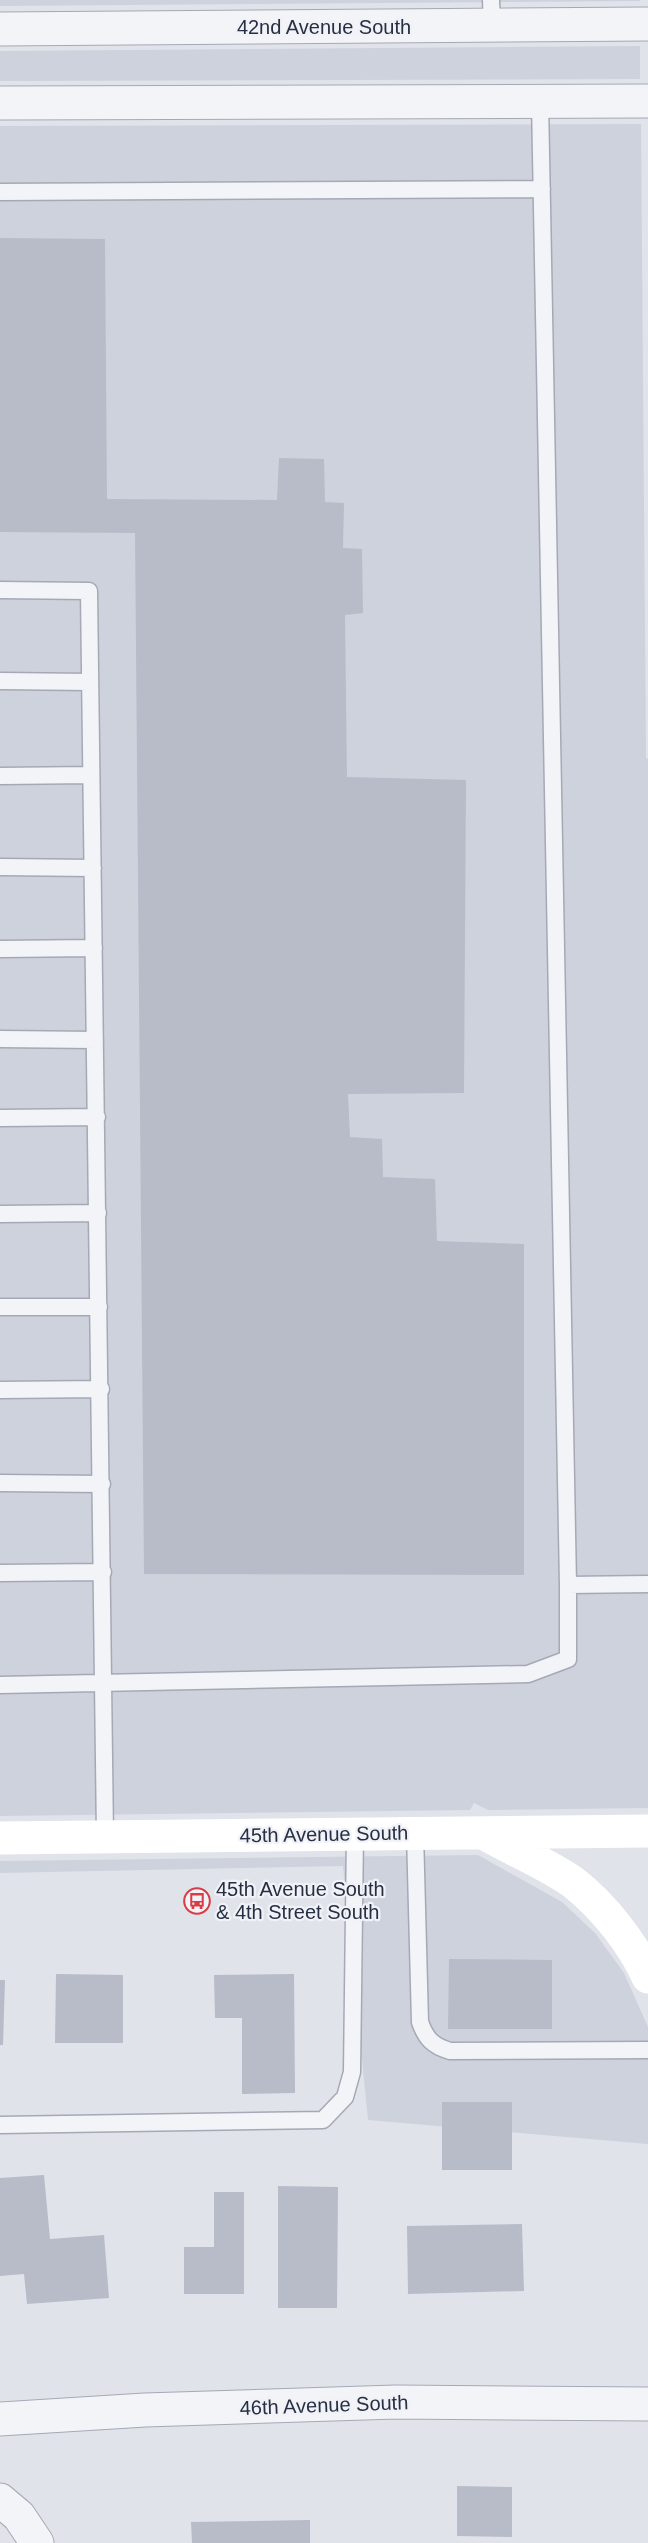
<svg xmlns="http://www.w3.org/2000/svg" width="648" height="2543" font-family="Helvetica,sans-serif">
<rect width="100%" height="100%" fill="#e0e3ea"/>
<path fill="#ced2dc" d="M0,0h640v1l-640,5z
M640,46v33l-640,2v-30z
M641,124l5,634 2,1v1049l-160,2 -14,-7 -4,7 -470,6v-1690z
M478,1855l84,47 33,31 29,40 24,54v117l-280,-24 -25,-254 -343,7v-12z"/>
<path fill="#b7bcc8" d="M0,238l105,1 2,260 170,1 2,-42 45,1 1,43 19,1 -1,45 19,1 1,64 -18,2 2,162 119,3 -2,313 -116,1 2,43 32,2 1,38 52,2 2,62 87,3v331l-380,-1 -9,-1041 -135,-1z
M449,1959l103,1v69h-104z
M56,1974l67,1v68h-68z
M294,1974l1,119 -53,1v-76h-27l-1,-43z
M0,1980h5l-2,65h-3z
M442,2102h70v68h-70z
M44,2175l6,64 54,-4 5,63 -82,6 -3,-30 -24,2v-98z
M278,2186l60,1 -1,121h-59z
M214,2192h30v102h-60v-47h30z
M522,2224l2,67 -116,3 -1,-68z
M457,2486l55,1v50l-55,-1z
M310,2520v23h-118l-1,-21z"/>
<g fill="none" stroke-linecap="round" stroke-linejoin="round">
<g stroke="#a5a9b5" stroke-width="19">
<path id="lane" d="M491,0l1,25
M540,101l28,1484 80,-1
M0,192l542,-3
M0,590l89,1 16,1246
M0,681l90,1
M0,776l91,-1
M0,867l93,1
M0,949l94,-1
M0,1039l95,1
M0,1118l97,-1
M0,1214l98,-1
M0,1307h99
M0,1390l101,-1
M0,1483l102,1
M0,1573l103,-1
M0,1685l528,-11 40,-15v-74
M415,1833l5,189c6,17 13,24 30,29l198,-1
M0,2125l323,-5 22,-23 7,-25 3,-238"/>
</g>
<g stroke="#a5a9b5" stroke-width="35">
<path id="street" d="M0,29l648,-5
M0,103l648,-2
M0,2419l145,-9 251,-8 252,2
M0,2500l19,16 18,27"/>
</g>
<use href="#lane" stroke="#f3f4f8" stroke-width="16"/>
<use href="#street" stroke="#f3f4f8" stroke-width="33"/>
<path stroke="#fff" stroke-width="33" d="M485,1834c28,16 62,30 89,49 30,24 58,59 74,94
M0,1838l648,-7"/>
</g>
<defs>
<g id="bus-ring" transform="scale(1.35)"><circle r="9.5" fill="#f0f2f7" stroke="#d93c45" stroke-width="1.5"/><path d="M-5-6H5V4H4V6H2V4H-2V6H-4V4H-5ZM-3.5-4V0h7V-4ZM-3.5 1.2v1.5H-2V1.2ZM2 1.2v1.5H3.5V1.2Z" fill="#d93c45"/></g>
</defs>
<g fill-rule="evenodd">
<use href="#bus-ring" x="197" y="1901"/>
</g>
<g text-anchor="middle" stroke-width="4.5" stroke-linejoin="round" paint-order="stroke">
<g font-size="20" fill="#272f43" stroke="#f0f2f7">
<text x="324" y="34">42nd Avenue South</text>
<text transform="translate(324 1834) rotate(-1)" y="7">45th Avenue South</text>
<text transform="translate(324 2405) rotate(-2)" y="7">46th Avenue South</text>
</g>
<g font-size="20" fill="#272f43" stroke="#f0f2f7" text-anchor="start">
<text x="216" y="1896">45th Avenue South<tspan x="216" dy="23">&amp; 4th Street South</tspan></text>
</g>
</g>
</svg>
